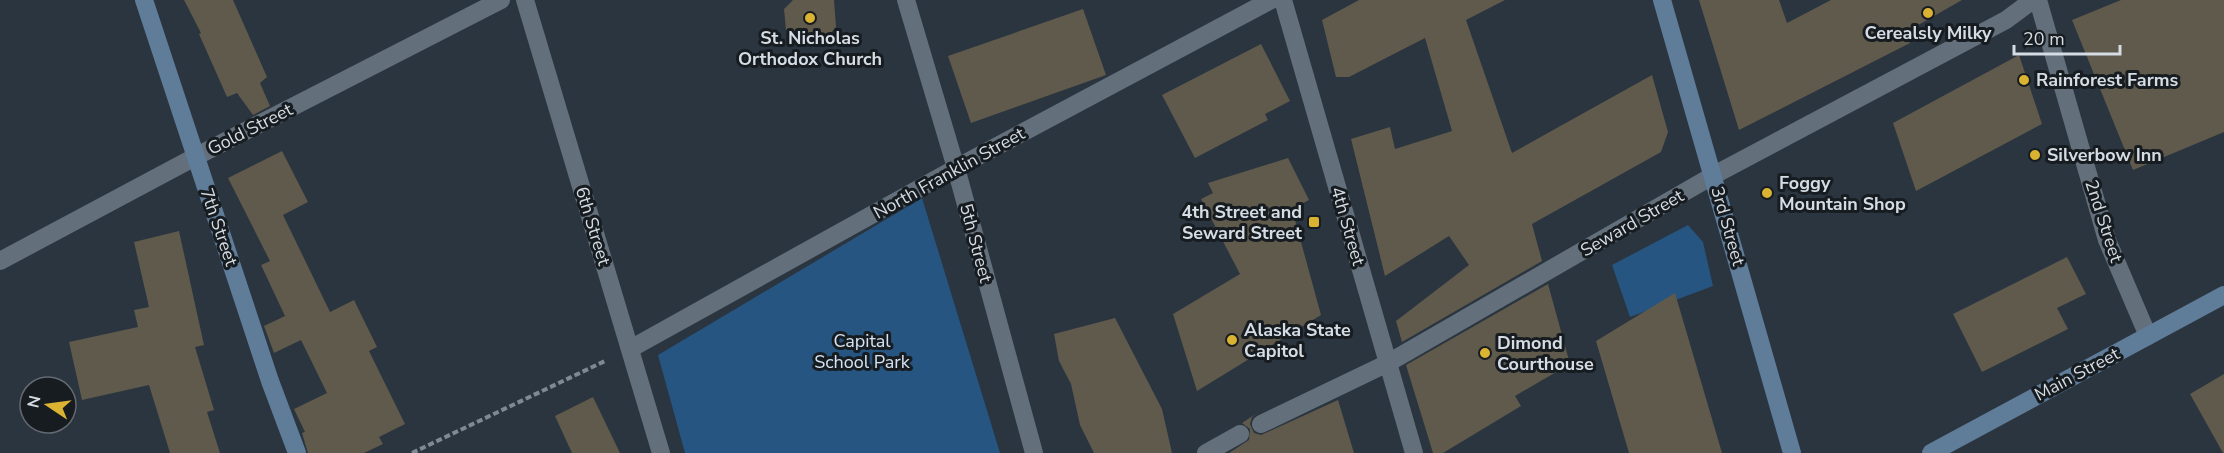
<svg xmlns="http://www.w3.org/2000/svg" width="2224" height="453" font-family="'Nunito Sans',sans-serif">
<rect width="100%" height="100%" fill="#2a3540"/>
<path fill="#255580" d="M922,198l78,255h-315l-27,-98z
M1688,225l15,17 10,44 -83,31 -18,-52z"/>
<path fill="#5f5a4b" d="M184,0h49l34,77 -7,6 10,23 -17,9 -16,-22 -10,4 -28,-63 2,-1z
M793,0h41l2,27 -14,16 -21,1 -15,-14 -2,-21z
M1359,0h146l-39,20 46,133 140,-78 16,57 -7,20 -129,72 10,37 -140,81 -6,-21 73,-56 -20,-29 -64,40 -34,-137 39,-12 5,22 57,-18 -27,-93 -76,39h-13l-14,-57z
M1699,0h80l8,23 44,-23h131l-56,32 4,11 -171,87z
M2121,0h103v132l-91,38 -61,-150z
M1083,9l23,66 -135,48 -23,-67z
M1261,44l29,57 -25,13 3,6 -73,38 -33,-63z
M2019,55l23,69 -126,67 -23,-68z
M282,151l26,51 -25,13 47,97 24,-12 23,47 -8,4 36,73 -26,13 4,7 -19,9h-56l-6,-20 3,-1 -11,-23 33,-16 -26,-53 -27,13 -10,-27 21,-10 -24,-51 9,-4 -42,-83z
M1288,158l21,42 -17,9 29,106 -124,76 -24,-77 67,-40 -39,-75 12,-6 -5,-10z
M179,231l25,114 -9,2 19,63 -7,2 13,41h-50l-21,-68 -67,15 -13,-58 69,-15 -4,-17 15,-3 -15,-65z
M2067,257l19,37 -29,14 11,21 -86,43 -29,-58z
M1548,284l22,80 -55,32 6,10 -78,47h-10l-27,-88z
M1675,293l47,160h-93l-33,-112z
M1115,318l47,91 10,44h-78l-14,-28 -9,-41 -12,-23 -5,-27z
M2224,374v79h-1l-33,-59z
M593,397l27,56h-48l-17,-37z
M1338,400l16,53h-125l20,-13 1,-11 -8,-6 15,-10 -5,4 -2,7 4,9 7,2z"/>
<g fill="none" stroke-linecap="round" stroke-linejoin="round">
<path stroke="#808992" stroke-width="4" stroke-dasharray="6 3" stroke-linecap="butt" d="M412,453l193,-92"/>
<path stroke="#636f7b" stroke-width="18" d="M525,0l136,453
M906,0l50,168 78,285
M1283,0l131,453
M2038,0l69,240 41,96
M0,261l195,-104 306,-157
M630,349l326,-181 315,-168
M1261,424l127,-61 326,-188 292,-155 27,-20
M1206,453l34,-19"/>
<path stroke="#5f7c99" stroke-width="18" d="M144,0l126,381 27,72
M1662,0l130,453
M1931,453l293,-158"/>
</g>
<g fill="#dab333" stroke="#171c21" stroke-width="2">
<circle cx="1928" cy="13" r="6"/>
<circle cx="810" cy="18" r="6"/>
<circle cx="2024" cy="80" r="6"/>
<circle cx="2035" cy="155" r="6"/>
<circle cx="1767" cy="193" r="6"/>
<rect x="1308" y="216" width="12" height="12" rx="3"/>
<circle cx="1232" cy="340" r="6"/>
<circle cx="1485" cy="353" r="6"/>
</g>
<g text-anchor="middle" stroke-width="6" stroke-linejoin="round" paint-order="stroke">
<g font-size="18" font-weight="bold" fill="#d5dce3" stroke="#171c21" text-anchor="start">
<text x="1928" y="39" text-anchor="middle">Cerealsly Milky</text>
<text x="810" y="44" text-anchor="middle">St. Nicholas<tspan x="810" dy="21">Orthodox Church</tspan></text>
<text x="2036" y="86">Rainforest Farms</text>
<text x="2047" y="161">Silverbow Inn</text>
<text x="1779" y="189">Foggy<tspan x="1779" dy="21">Mountain Shop</tspan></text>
<text x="1302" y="218" text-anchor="end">4th Street and<tspan x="1302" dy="21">Seward Street</tspan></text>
<text x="1244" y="336">Alaska State<tspan x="1244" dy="21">Capitol</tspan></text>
<text x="1497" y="349">Dimond<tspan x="1497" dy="21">Courthouse</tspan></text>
</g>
<g font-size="18" fill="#d5dce3" stroke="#171c21">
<text transform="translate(250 129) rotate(-27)" y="6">Gold Street</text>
<text transform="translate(949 173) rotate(-29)" y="6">North Franklin Street</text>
<text transform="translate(2104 221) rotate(72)" y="6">2nd Street</text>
<text transform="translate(1632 223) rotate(-30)" y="6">Seward Street</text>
<text transform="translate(593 226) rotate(73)" y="6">6th Street</text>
<text transform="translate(1348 226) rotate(74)" y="6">4th Street</text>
<text transform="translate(1728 226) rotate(74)" y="6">3rd Street</text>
<text transform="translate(219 227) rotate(71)" y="6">7th Street</text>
<text transform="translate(976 243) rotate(75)" y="6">5th Street</text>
<text transform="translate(2077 374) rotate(-28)" y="6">Main Street</text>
</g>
<g font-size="18" fill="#d4e4f4" stroke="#171c21">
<text x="862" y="347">Capital<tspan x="862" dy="21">School Park</tspan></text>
</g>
</g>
<g transform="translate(48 405) rotate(283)"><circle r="28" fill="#171c21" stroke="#63696f" stroke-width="1.5"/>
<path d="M0-4.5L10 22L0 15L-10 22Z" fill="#dab333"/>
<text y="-9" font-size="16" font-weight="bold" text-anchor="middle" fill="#d5dce3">N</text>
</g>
<path d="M2014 45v9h106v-9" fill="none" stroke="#d5dce3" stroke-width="3"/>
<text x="2023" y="45" font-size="18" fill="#d5dce3" stroke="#171c21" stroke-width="4.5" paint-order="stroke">20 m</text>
</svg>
